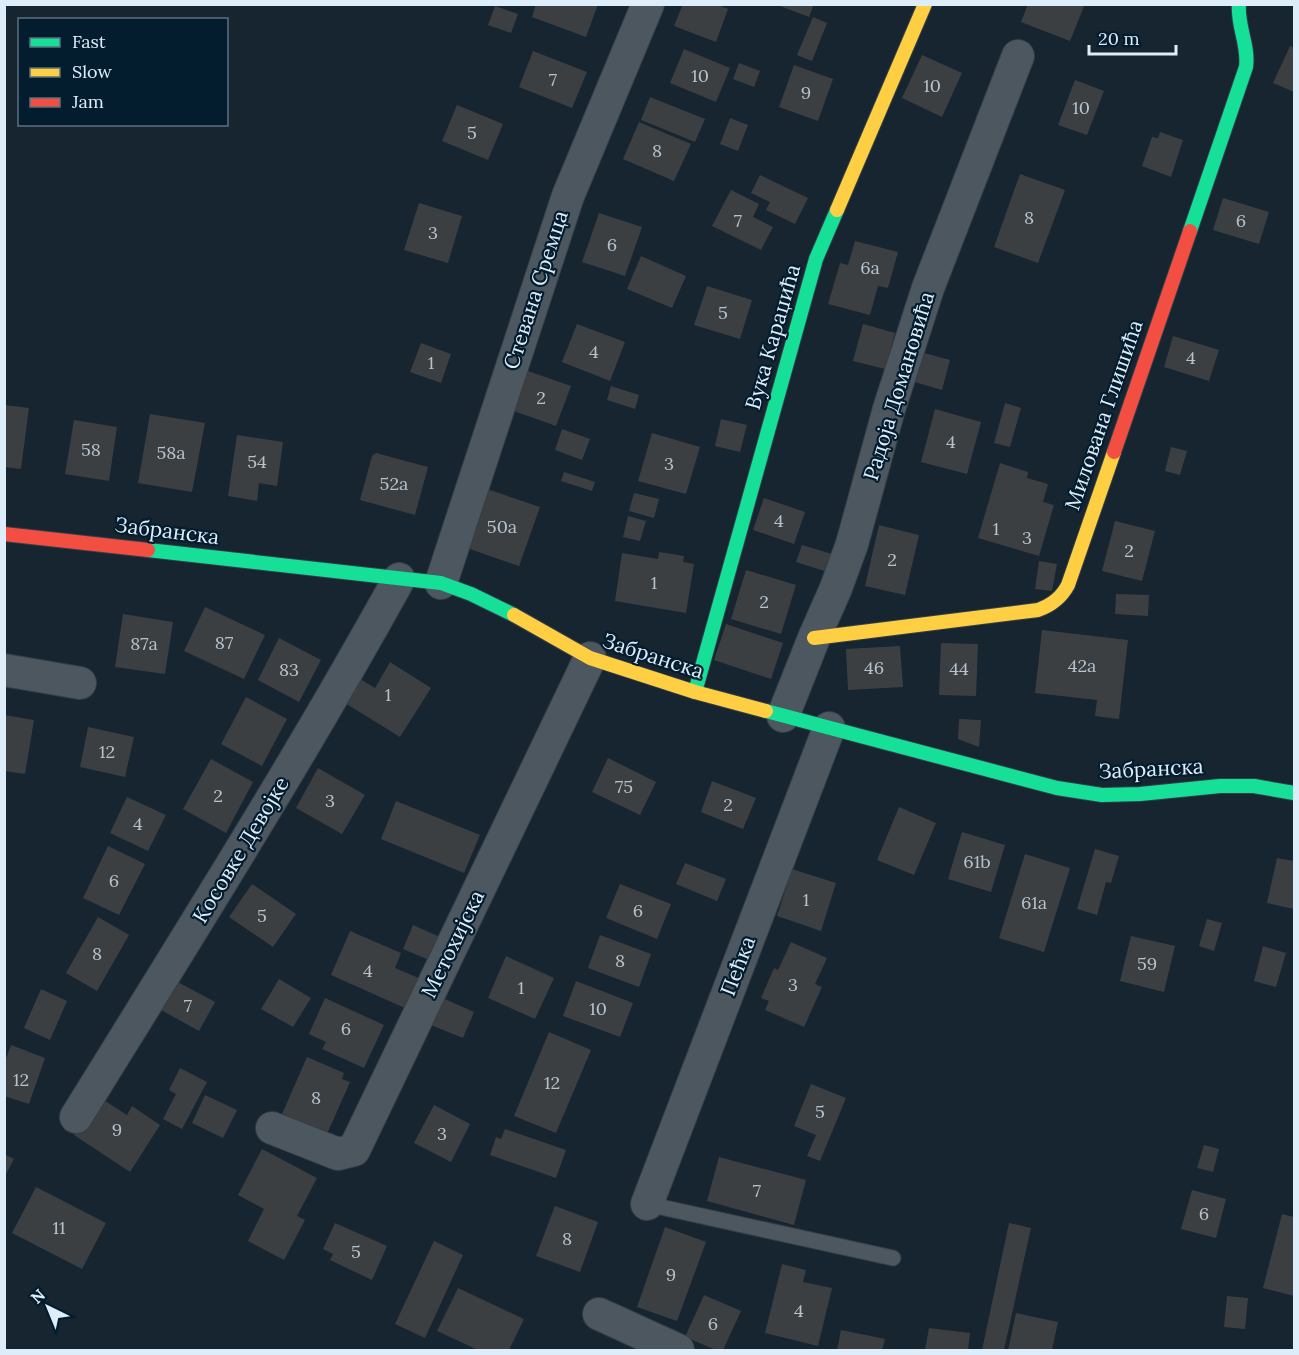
<svg xmlns="http://www.w3.org/2000/svg" width="1299" height="1355" font-family="Lora,serif">
<rect width="100%" height="100%" fill="#162530"/>
<path fill="#3c3f41" d="M536,4h62l-12,33 -54,-20z
M683,4h33l12,5 -12,33 -42,-16z
M775,4h39l-5,13z
M1028,4h57l-15,37 -49,-19z
M495,6l23,8 -7,19 -23,-8z
M813,17l14,6 -15,38 -15,-6z
M1290,46l4,2v44l-21,-9z
M684,49l46,19 -14,34 -46,-19z
M533,51l54,21 -15,36 -53,-21z
M922,55l40,18 -20,44 -40,-19z
M739,63l21,8 -6,16 -21,-8z
M794,65l39,14 -15,42 -39,-14z
M1075,80l29,11 -17,44 -29,-10z
M650,97l55,22 -10,23 -54,-22z
M457,105l46,19 -15,36 -46,-19z
M730,118l18,7 -10,26 -18,-7z
M639,122l52,22 -17,37 -51,-22z
M1160,132l23,8 -12,37 -29,-11 10,-29 6,1z
M1020,174l45,16 -27,73 -44,-16z
M760,175l48,23 -13,26 -29,-14 4,-8 -19,-9z
M731,190l28,14 -6,13 20,10 -12,23 -49,-24z
M1223,198l46,14 -10,32 -46,-14z
M419,203l43,13 -14,47 -44,-13z
M599,213l43,14 -17,49 -43,-14z
M855,241l43,11 -10,36 -10,-2 -8,29 -42,-11 12,-41 8,2z
M641,256l45,20 -14,32 -45,-19z
M707,286l45,14 -12,39 -46,-14z
M577,324l48,18 -15,39 -48,-19z
M863,324l32,9 -10,36 -32,-8z
M1173,336l46,14 -10,31 -45,-14z
M421,343l30,11 -10,29 -31,-11z
M917,351l33,9 -8,30 -34,-10z
M525,370l46,16 -15,40 -45,-16z
M611,386l28,9 -4,14 -28,-9z
M1005,403l16,5 -11,39 -16,-4z
M4,405l25,3 -8,61 -17,-2z
M935,409l46,13 -14,52 -46,-12z
M150,414l55,9 -13,69 -54,-9z
M721,419l26,6 -7,27 -25,-6z
M74,420l43,7 -8,54 -44,-7z
M562,429l28,10 -8,21 -27,-10z
M652,433l48,14 -14,47 -48,-13z
M237,435l46,7 -6,44 -18,-3 -2,18 -29,-5z
M1171,447l16,4 -7,24 -15,-4z
M376,453l52,14 -13,48 -55,-15 12,-44z
M1000,463l28,9 -1,6 21,6 -5,18 11,3 -15,51 -61,-18z
M564,472l31,10 -3,9 -31,-10z
M484,488l56,19 -21,59 -55,-19z
M634,493l25,6 -5,19 -25,-7z
M764,498l41,14 -11,32 -41,-14z
M628,516l18,5 -6,20 -17,-4z
M1115,521l40,10 -13,50 -40,-10z
M879,525l40,10 -14,60 -40,-9z
M802,545l30,9 -5,18 -31,-10z
M659,552l25,4 -1,6 11,2 -8,49 -71,-12 7,-48 36,6z
M1039,561l18,3 -5,27 -17,-2z
M746,570l50,15 -15,49 -50,-15z
M1116,594l33,1 -1,21 -33,-2z
M205,607l60,28 -21,44 -60,-28z
M123,614l50,8 -8,52 -50,-7z
M726,624l57,19 -12,36 -57,-19z
M1042,630l86,10 -9,79 -24,-3 2,-16 -62,-7z
M279,638l42,22 -22,42 -41,-22z
M941,643l37,1 -2,52 -37,-1z
M900,646l3,41 -55,3 -2,-41z
M390,662l41,26 -31,49 -55,-34 15,-24 15,9z
M246,697l41,22 -25,47 -41,-22z
M4,715l30,5 -9,54 -21,-3z
M959,719l22,1 -2,27 -21,-8z
M88,727l46,10 -9,40 -45,-10z
M608,758l48,24 -16,33 -48,-23z
M211,759l42,23 -27,51 -43,-24z
M318,768l47,27 -23,39 -46,-26z
M712,781l44,17 -13,31 -42,-17z
M127,797l39,18 -18,36 -38,-18z
M396,801l84,34 -16,38 -83,-34z
M899,807l37,16 -22,52 -37,-15z
M962,832l43,13 -14,47 -43,-13z
M108,846l37,18 -26,51 -36,-17z
M1095,849l24,7 -8,27 -5,-1 -9,33 -20,-6z
M1025,854l45,14 -26,84 -45,-14z
M1277,858l17,3v48l-27,-6z
M685,863l41,16 -9,22 -41,-17z
M792,869l44,14 -15,48 -44,-15z
M252,884l44,30 -23,33 -44,-30z
M620,884l51,20 -14,35 -51,-21z
M98,917l31,18 -32,56 -31,-18z
M1207,919l15,4 -8,28 -15,-5z
M413,925l27,12 -11,23 -26,-11z
M350,931l51,22 -6,15 26,11 -14,30 -76,-34z
M600,935l51,19 -12,33 -51,-19z
M1131,936l44,10 -11,46 -44,-11z
M791,942l36,16 -12,26 7,3 -18,40 -39,-17 4,-9 -8,-3 13,-30 4,2z
M1263,946l23,7 -10,34 -22,-6z
M506,956l48,22 -19,41 -47,-21z
M279,979l32,19 -18,29 -32,-18z
M176,981l39,21 -16,29 -38,-21z
M576,981l57,22 -13,34 -57,-21z
M41,989l26,12 -17,39 -26,-12z
M438,996l36,16 -11,26 -37,-15z
M325,998l59,27 -20,43 -42,-19 4,-7 -17,-8z
M549,1032l42,18 -35,83 -42,-17z
M11,1045l34,13 -16,46 -25,-8v-32z
M307,1057l37,16 -2,6 8,3 -23,52 -45,-20z
M180,1068l27,14 -25,47 -19,-10 13,-25 -7,-4z
M811,1084l35,14 -26,63 -13,-5 9,-21 -22,-9z
M205,1095l32,15 -14,28 -31,-15z
M99,1097l28,18 5,-9 28,19 -30,47 -56,-37z
M434,1105l36,19 -19,38 -37,-19z
M505,1129l61,21 -10,28 -66,-23 6,-18 5,2z
M1204,1145l15,4 -6,23 -16,-4z
M262,1149l55,29 -20,38 8,4 -21,40 -36,-19 16,-32 -26,-14z
M4,1154l10,5 -10,19z
M719,1157l87,23 -12,45 -87,-24z
M36,1187l70,36 -24,46 -70,-36z
M1192,1190l34,9 -10,39 -35,-9z
M555,1206l43,16 -18,50 -44,-16z
M1282,1214l12,3v79l-31,-8z
M335,1223l52,23 -15,34 -42,-20 3,-6 -10,-5z
M1009,1223l22,5 -27,122h-22z
M665,1227l41,15 -29,79 -40,-14z
M434,1241l29,14 -38,83 -30,-14z
M782,1264l24,6 -3,12 29,6 -14,58 -53,-13z
M458,1288l66,31 -15,31h-31l-41,-19z
M704,1295l37,16 -18,39h-7l-31,-13z
M1227,1296l21,2 -3,31 -21,-2z
M1016,1313l42,9 -6,28h-44z
M929,1328l41,5 -2,17h-43z
M841,1330l44,9 -3,11h-45z"/>
<g fill="none" stroke-linecap="round" stroke-linejoin="round">
<g stroke="#343f49" stroke-width="17">
<path id="lane" d="M647,1204l246,54"/>
</g>
<g stroke="#343f49" stroke-width="34">
<path id="street" d="M441,583l127,-387 80,-192
M4,670l76,13
M783,716l31,-78 22,-50 16,-44 37,-135 39,-121 90,-232
M76,1117c110,-178 222,-355 323,-538
M272,1128l66,26 16,-4 236,-492
M647,1204l182,-476
M599,1314l79,36"/>
</g>
<g stroke="#343f49" stroke-width="16">
<path id="fast" d="M1190,231l56,-164c3,-22 -9,-41 -7,-63
M148,550l293,33 30,11 43,21
M695,692l121,-433 21,-49
M766,711l291,77 45,7 38,-1 80,-8h34l40,7"/>
</g>
<g stroke="#343f49" stroke-width="16">
<path id="slow" d="M837,210l88,-206
M514,615l76,43 105,34 71,19
M814,638l224,-28c14,-5 23,-12 30,-25l46,-133"/>
</g>
<g stroke="#343f49" stroke-width="16">
<path id="jam" d="M1114,452l76,-221
M4,534l144,16"/>
</g>
<use href="#lane" stroke="#4d5760" stroke-width="15"/>
<use href="#street" stroke="#4d5760" stroke-width="32"/>
<use href="#fast" stroke="#16e098" stroke-width="14"/>
<use href="#slow" stroke="#ffcf43" stroke-width="14"/>
<use href="#jam" stroke="#f24e42" stroke-width="14"/>
</g>
<g text-anchor="middle" stroke-width="4.5" stroke-linejoin="round" paint-order="stroke">
<g font-size="18" fill="#b6c2cc">
<text x="700" y="82">10</text>
<text x="553" y="86">7</text>
<text x="932" y="92">10</text>
<text x="806" y="99">9</text>
<text x="1081" y="114">10</text>
<text x="472" y="139">5</text>
<text x="657" y="157">8</text>
<text x="1029" y="224">8</text>
<text x="738" y="227">7</text>
<text x="1241" y="227">6</text>
<text x="433" y="239">3</text>
<text x="612" y="251">6</text>
<text x="870" y="274">6a</text>
<text x="723" y="319">5</text>
<text x="594" y="358">4</text>
<text x="1191" y="364">4</text>
<text x="431" y="369">1</text>
<text x="541" y="404">2</text>
<text x="951" y="448">4</text>
<text x="91" y="456">58</text>
<text x="171" y="459">58a</text>
<text x="257" y="468">54</text>
<text x="669" y="470">3</text>
<text x="394" y="490">52a</text>
<text x="779" y="527">4</text>
<text x="502" y="533">50a</text>
<text x="996" y="535">1</text>
<text x="1027" y="544">3</text>
<text x="1129" y="557">2</text>
<text x="892" y="566">2</text>
<text x="654" y="589">1</text>
<text x="764" y="608">2</text>
<text x="224" y="649">87</text>
<text x="144" y="650">87a</text>
<text x="1082" y="672">42a</text>
<text x="874" y="674">46</text>
<text x="959" y="675">44</text>
<text x="289" y="676">83</text>
<text x="388" y="701">1</text>
<text x="107" y="758">12</text>
<text x="624" y="793">75</text>
<text x="218" y="802">2</text>
<text x="330" y="807">3</text>
<text x="728" y="811">2</text>
<text x="138" y="830">4</text>
<text x="977" y="868">61b</text>
<text x="114" y="887">6</text>
<text x="806" y="906">1</text>
<text x="1034" y="909">61a</text>
<text x="638" y="917">6</text>
<text x="262" y="922">5</text>
<text x="97" y="960">8</text>
<text x="620" y="967">8</text>
<text x="1147" y="970">59</text>
<text x="368" y="977">4</text>
<text x="793" y="991">3</text>
<text x="521" y="994">1</text>
<text x="188" y="1012">7</text>
<text x="598" y="1015">10</text>
<text x="346" y="1035">6</text>
<text x="21" y="1086">12</text>
<text x="552" y="1089">12</text>
<text x="316" y="1104">8</text>
<text x="820" y="1118">5</text>
<text x="117" y="1136">9</text>
<text x="442" y="1140">3</text>
<text x="757" y="1197">7</text>
<text x="1204" y="1220">6</text>
<text x="59" y="1234">11</text>
<text x="567" y="1245">8</text>
<text x="356" y="1258">5</text>
<text x="671" y="1281">9</text>
<text x="799" y="1317">4</text>
<text x="713" y="1330">6</text>
</g>
<g font-size="21" fill="#deedfa" stroke="#031d2f">
<text transform="translate(536 290) rotate(-72)" y="7">Стевана Сремца</text>
<text transform="translate(773 337) rotate(-74)" y="7">Вука Караџића</text>
<text transform="translate(899 386) rotate(-73)" y="7">Радоја Домановића</text>
<text transform="translate(1104 415) rotate(-71)" y="7">Милована Глишића</text>
<text transform="translate(167 531) rotate(7)" y="7">Забранска</text>
<text transform="translate(653 656) rotate(18)" y="7">Забранска</text>
<text transform="translate(1151 769) rotate(-3)" y="7">Забранска</text>
<text transform="translate(241 850) rotate(-59)" y="7">Косовке Девојке</text>
<text transform="translate(453 944) rotate(-64)" y="7">Метохијска</text>
<text transform="translate(738 966) rotate(-69)" y="7">Пећка</text>
</g>
</g>
<rect width="1299" height="1355" fill="none" stroke="#deedfa" stroke-width="12"/>
<rect x="18" y="18" width="210" height="108" fill="#031d2f" stroke="#5b7080" stroke-width="1.5"/>
<rect x="30" y="38" width="30" height="9" fill="#16e098" stroke="#5b7080" stroke-width="1.5"/>
<text x="72" y="48" font-size="18" fill="#deedfa">Fast</text>
<rect x="30" y="68" width="30" height="9" fill="#ffcf43" stroke="#5b7080" stroke-width="1.5"/>
<text x="72" y="78" font-size="18" fill="#deedfa">Slow</text>
<rect x="30" y="98" width="30" height="9" fill="#f24e42" stroke="#5b7080" stroke-width="1.5"/>
<text x="72" y="108" font-size="18" fill="#deedfa">Jam</text>
<g transform="translate(48 1307) rotate(317)" stroke="#031d2f" stroke-width="4.5" paint-order="stroke">
<path d="M0-4.5L10 22L0 15L-10 22Z" fill="#deedfa"/>
<text y="-9" font-size="16" font-weight="bold" text-anchor="middle" fill="#deedfa">N</text>
</g>
<path d="M1089 45v9h87v-9" fill="none" stroke="#deedfa" stroke-width="3"/>
<text x="1098" y="45" font-size="18" fill="#deedfa" stroke="#031d2f" stroke-width="4.5" paint-order="stroke">20 m</text>
</svg>
